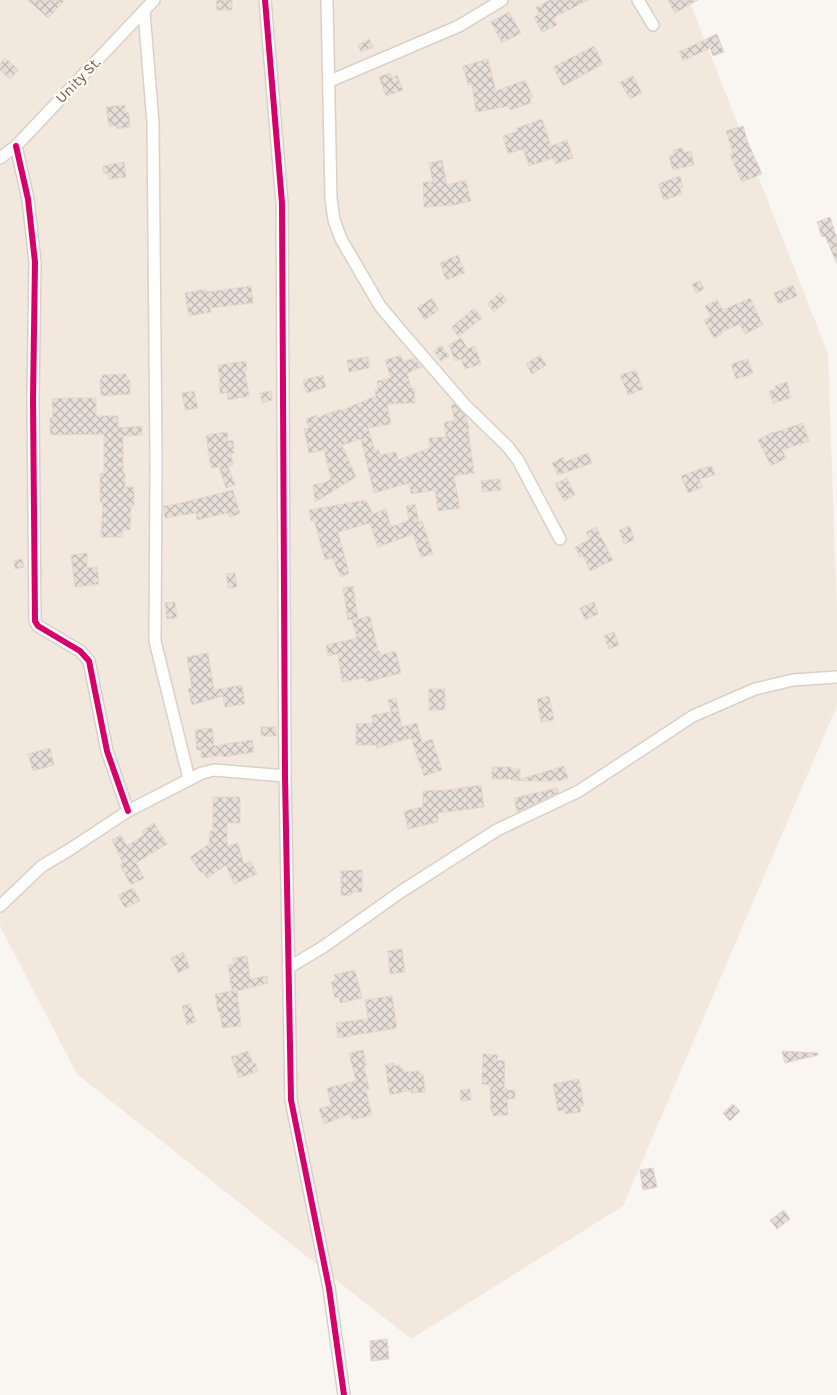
<svg xmlns="http://www.w3.org/2000/svg" width="837" height="1395" font-family="Karla,sans-serif">
<defs>
<pattern id="building-cross-hatch" width="8" height="8" patternUnits="userSpaceOnUse" patternTransform="scale(1.25)"><rect width="8" height="8" fill="#e6ded7"/><path d="M0 0l8 8M0 8l8-8" fill="none" stroke="#bfb7b1"/></pattern>
</defs>
<rect width="100%" height="100%" fill="#f9f5f0"/>
<path fill="#f2e8de" d="M0,0h689l139,354 9,259v93l-214,500 -212,133 -334,-265 -77,-148z"/>
<path fill="url(#building-cross-hatch)" stroke="#e2d8d2" d="M28,0h37l-17,18z
M216,0h16v10h-15z
M550,0h38l-35,18 4,7 -15,7 -8,-15 5,-3 -3,-7z
M668,0h30l-23,13z
M509,12l12,21 -19,10 -11,-21z
M717,34l7,18 -11,4 -3,-8 -27,13 -4,-9z
M369,39l4,8 -12,5 -3,-7z
M594,46l9,18 -40,22 -10,-19z
M5,58l14,12 -9,9 -10,-9v-6z
M488,59l8,32 29,-11 8,17 -3,1 1,5 -21,7 -1,-4 -33,6 -4,-28 -4,1 -5,-19z
M390,73l2,5 5,-3 6,15 -17,6 -7,-19z
M633,76l9,17 -12,6 -10,-17z
M125,105v7l4,1 1,14 -13,2v-3h-8l-3,-19z
M542,119l9,27 16,-6 6,18 -18,6 -2,-6 -24,8 -6,-17 -15,5 -5,-18 15,-5 -1,-3z
M743,126l5,17 14,31 -20,8 -12,-27 3,-2 -7,-22z
M682,148l2,5 7,-2 3,14 -21,5 -4,-14 5,-1 -1,-5z
M442,160l5,25 19,-5 5,21 -17,4 -30,2 -1,-25h10l-4,-19z
M124,162l2,15 -17,2 -1,-6 -4,1 -1,-8z
M680,176l3,11 -3,1 2,6 -18,6 -6,-16z
M830,217l7,22v25l-12,-28 -3,1 -5,-15z
M458,255l7,18 -19,7 -6,-17z
M700,281l4,8 -8,4 -4,-9z
M793,285l4,11 -19,8 -4,-11z
M251,286l2,17 -43,5 1,4 -22,4 -4,-23 21,-4 1,3z
M500,292l7,8 -13,12 -7,-8z
M432,298l7,12 -14,10 -8,-12z
M750,298l13,27 -18,9 -5,-10 -19,8 1,2 -8,4 -10,-18 7,-3 -6,-11 12,-6 6,10z
M474,308l8,10 -24,19 -6,-10z
M461,338l7,11 7,-3 6,18 -16,5 -4,-10 -6,2 -6,-16z
M441,345l8,11 -8,5 -7,-10z
M401,355l2,7 11,-4 8,9 -15,6 4,15h3l1,15 -28,1 4,20 -23,4 7,23 4,-1 1,5 16,-3 2,8 32,-12 -1,-10 17,-1 -2,-15 11,-1 -4,-16 4,-1 11,12 3,12 -1,1 6,44 -20,3 6,32 -22,3 -3,-21 -24,4 -2,-11 -35,10 -13,-54 -19,6 14,32 -41,25 -2,-17 11,-2 7,-4 -7,-29 -15,3 -5,-24 5,-1 -3,-9 10,-4 1,3 23,-9v2l36,-15 -1,-6 3,-1 -1,-8 14,-3 -6,-18z
M540,355l6,10 -14,9 -6,-10z
M368,357l2,11 -21,4 -2,-12z
M748,359l5,15 -17,5 -5,-15z
M246,361l1,9 -2,1 4,25 -21,4 -1,-8 -7,2 -1,-10 1,-1 -2,-18z
M636,370l7,19 -15,6 -8,-20z
M126,374l1,5 3,1v14l-29,2 -1,-17h2v-4z
M323,375l3,12 -20,6 -3,-13z
M787,382l4,16 -18,5 -4,-12 7,-2 -1,-3z
M194,391l4,17 -13,2 -3,-17z
M271,391l1,9 -10,3 -2,-10z
M65,398h31v18h22v12l24,-2v9l-19,1v37h2v14h9v19h-3l-1,24h-8v7h-21l2,-35h-3v-28l4,-1v-39l-54,1v-17h3l-1,-19z
M803,423l6,18 -27,9 4,8 -15,8 -13,-26 15,-8v1z
M227,432l1,9 5,-1 1,13 -3,1 2,11 -5,1 7,19 -9,3 -7,-21 -8,1 -5,-33z
M588,453l4,10 -34,12 -6,-12 11,-6 2,5z
M712,466l3,9 -16,4 4,8 -15,6 -7,-17 19,-7z
M567,478l8,17 -11,6 -9,-17z
M500,479l1,11 -19,2 -1,-11z
M233,490l7,24 -10,3 -2,-4 -31,7 -1,-7 -31,5 -2,-12 14,-2z
M366,500l7,14 13,-5 5,18 18,-7 -3,-14 9,-2 4,18 3,-1 11,33 -12,3 -8,-23 -35,13 -8,-24 -32,9 11,41 -8,4 -9,-19 -7,2 -11,-40 -3,1 -2,-11z
M630,526l4,14 -10,4 -5,-14z
M596,527l17,33 -23,11 -7,-15 -3,1 -5,-10 15,-8 -4,-7z
M87,553v15l10,-1 2,17 -24,3 -4,-32z
M22,559l2,8 -9,2 -1,-8z
M235,573l2,14 -9,1 -2,-14z
M353,586l5,33 -10,1 -5,-32z
M175,602l2,16 -10,1 -2,-16z
M594,602l4,12 -13,6 -5,-12z
M370,616l8,35h2l1,4 15,-4 5,22 -35,9 -1,-4 -23,4 -4,-28 -10,2 -2,-11 31,-7 -5,-17z
M614,632l5,13 -10,4 -5,-13z
M208,653l6,37 28,-5 3,19 -20,3 -2,-11 -31,9 -4,-16 4,-1 -5,-31z
M429,689h16v21h-16z
M549,696l5,24 -13,2 -4,-23z
M396,698l6,29 15,-4 5,20 10,-4 10,31 -18,6 -13,-38 -19,5v1l-15,4 -1,-3h-20v-21l17,-1 -1,-8 19,-3 -3,-12z
M261,727h15v9h-15z
M212,728l2,18 38,-6 2,12 -31,5v-2l-21,3 -1,-8h-4l-2,-20z
M50,748l4,17 -21,6 -5,-17z
M564,766l4,12 -10,3h-37v-2z
M492,767h19v2h9v12l-9,-1v-1h-19z
M481,785l3,22 -46,6v9l-30,7 -4,-18 19,-4v-16l25,-1z
M557,788l1,5 -41,19 -3,-14z
M213,797h27v26h-13v23l11,-3 6,21 7,-3 6,13 -23,10 -8,-19 -19,13 -4,-6 -2,1 -11,-16 19,-13 1,-13h3z
M154,823l13,21 -31,19 8,15 -13,7 -11,-20 3,-2 -11,-23 9,-5 6,11 17,-11 -2,-4z
M362,870v22h-10v3l-11,1v-25z
M133,888l7,13 -15,7 -7,-13z
M402,949l3,23 -15,2 -2,-23z
M183,952l7,15 -12,6 -7,-15z
M247,956l3,23 17,-3 1,7 -31,8 4,35 -19,2 -2,-17 -2,1 -3,-18 17,-3 -4,-26 6,-1 -1,-6z
M355,970l7,28 -22,5 -1,-6 -4,1 -4,-16 5,-2 -2,-5z
M392,996l5,32 -59,10 -2,-15 32,-4 -3,-19z
M190,1004l6,18 -9,3 -5,-19z
M363,1050l3,15 -2,1 5,23 -3,1 6,25 -20,5 -2,-6 -26,10 -5,-15 12,-4 -4,-17 29,-7 -7,-28z
M248,1051l5,13 2,-1 3,8 -19,7 -8,-21z
M782,1051l36,2v2l-33,8z
M483,1054l15,1 -1,5 8,1 -1,27h3v2h8v9h-8l1,16 -15,1v-4h-2l-1,-27 -8,-1z
M394,1063v3l6,-1v4l3,-1 1,4 15,-1v3h4l2,18 -14,1v-3l-21,5 -5,-30z
M579,1079l5,27h-4l1,6 -16,2v-4l-7,1 -5,-27z
M470,1089l1,11 -10,1 -1,-11z
M733,1104l7,7 -10,10 -7,-8z
M653,1168l4,19 -14,3 -3,-20z
M784,1210l6,9 -13,10 -7,-9z
M387,1339l2,20 -18,2 -1,-20z"/>
<g fill="none" stroke-linecap="round" stroke-linejoin="round">
<g stroke="#d7d1cb" stroke-width="14">
<path id="minor" d="M265,0l17,203 3,573 6,324 38,188 15,107
M327,0l4,198 3,22 7,19 39,67 21,25 64,74 43,42 10,13 42,79
M638,0l15,25
M144,12l9,111 3,337 -1,181 34,138
M330,81l129,-55 43,-26
M16,146l12,53 7,63 -2,138 2,221 3,5 42,25 9,10 18,90 21,60
M0,158l16,-12 138,-146
M0,906l42,-40 27,-16 59,-39 74,-38 12,-3 71,6
M288,968l35,-21 79,-56 95,-61 82,-39 114,-75 62,-27 38,-9 44,-3"/>
</g>
<use href="#minor" stroke="#fefefd" stroke-width="11"/>
<g stroke="#fffaf3" stroke-width="9">
<path id="cycleway" d="M265,0l17,203 3,573 6,324 38,188 15,107
M16,146l12,53 7,63 -2,138 2,221 3,5 42,25 9,10 18,90 21,60"/>
</g>
<use href="#cycleway" stroke="#d6006c" stroke-width="6"/>
</g>
<g text-anchor="middle" stroke-width="4.5" stroke-linejoin="round" paint-order="stroke">
<g font-size="15" fill="#7a5c4d" stroke="#fffaf3">
<text transform="translate(78 80) rotate(-46)" y="5">Unity St.</text>
</g>
</g>
</svg>
